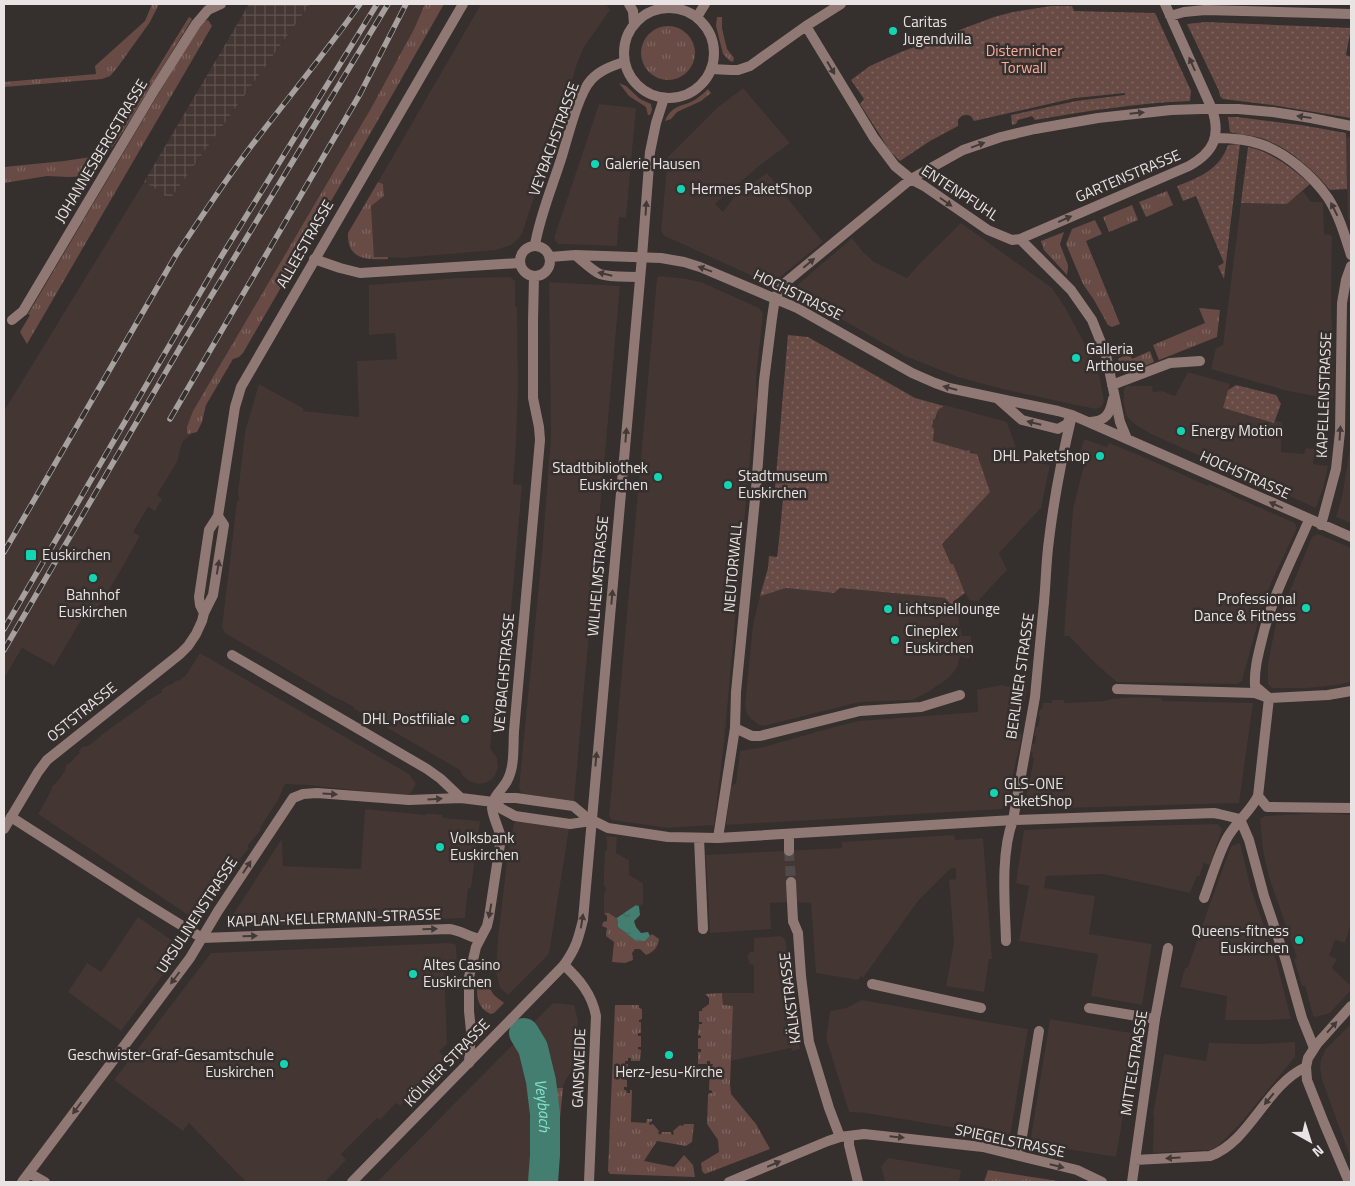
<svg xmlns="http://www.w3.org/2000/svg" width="1355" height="1186" font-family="'Titillium Web',sans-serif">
<defs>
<pattern id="industrial-grid" width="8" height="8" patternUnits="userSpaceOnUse" patternTransform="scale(1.25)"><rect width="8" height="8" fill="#433633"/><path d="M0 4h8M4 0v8" fill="none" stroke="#5e5350"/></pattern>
<pattern id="grass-tufts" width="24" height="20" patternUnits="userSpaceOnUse" patternTransform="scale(1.25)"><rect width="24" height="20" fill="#684b45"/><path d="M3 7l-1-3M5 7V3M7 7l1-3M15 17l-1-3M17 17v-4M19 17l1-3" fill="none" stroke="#7e6560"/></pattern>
<pattern id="park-dots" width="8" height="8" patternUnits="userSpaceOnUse" patternTransform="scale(1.25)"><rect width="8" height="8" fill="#684b45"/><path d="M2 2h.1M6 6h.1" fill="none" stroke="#7e6560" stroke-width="1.8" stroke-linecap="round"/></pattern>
<pattern id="water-ripples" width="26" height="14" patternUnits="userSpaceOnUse" patternTransform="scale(1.25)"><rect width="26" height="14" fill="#437e70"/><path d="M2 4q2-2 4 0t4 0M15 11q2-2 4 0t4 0" fill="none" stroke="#44645c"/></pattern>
</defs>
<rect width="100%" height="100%" fill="#352f2d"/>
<path fill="#433633" d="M310,4h115l-11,25 -44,81 -145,246 -36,78h3l-9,7 -2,6 -4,15 -20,33 5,4 -7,12 -7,-4 -15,25 7,4 -33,58h-1l-15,25 -7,-4 -30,51 -32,-18 -18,30v-267l140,-229 7,4 19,13z
M481,4h125l4,6 -26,37 -6,14 -56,173 -4,5 -7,6 -15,5 -94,8 -14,-1 -14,1 -3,-52 13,-10 -1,-12 -5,-2z
M743,88l47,55 -31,23 -44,38 8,8 11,-15 33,-24 56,69 -54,44 -6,-8 -2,2 -85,-39 -12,-5 -3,-6 7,-73 50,-50z
M599,104l37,4 -10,110 -7,-1 -2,29 -59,-2 -4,-6z
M1346,136l5,1v83h-3z
M1303,191l8,11h12l1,32 6,1 2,2 -1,70 1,22 1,69 -13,-1 -32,-6 -77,-22 5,-21 7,-3 18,-142 46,1z
M961,223l91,65 14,21 32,60 6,32 -3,6 -5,2 -29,-6 -65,-14 -44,-12 -53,-21 -110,-64v-5l57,-49 11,14 11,10 33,16 12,-14z
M659,276l28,3 14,3 58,26 4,5 -7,66 1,20h2l-1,3h-2l2,1v4h-2l-1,7h-1l-30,329 -10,82 -46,3 -56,-8 -3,-4 48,-538z
M510,277l5,4v26h2l1,81 -2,56 -3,40 9,1 -21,242 -9,4 -2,17 7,10 1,10 -3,7 -4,5 -6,3 -7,1 -9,-3 -6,-5 -3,-6 -107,-62 1,-1 -11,-6 -9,-4 -109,-64 -3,-6 15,-126h2l-1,-8 7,-61 14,-48 44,24v3l56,6 -2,-56 40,-2 -2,-26 -26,2v-50l88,-7z
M549,282l71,4 -46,515 -52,-7 -3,-6 23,-235 9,-116z
M1188,372l42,12 -7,24 51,15 1,-2 7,1 -1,30 23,2 2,-6 9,1 -2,15 15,2 -4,19 -8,23 -165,-74 -15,-9 -8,-7 -2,-3 -3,-16h1v-10l2,-3h26l1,6 9,-1 13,5z
M945,405l62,17 13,37 30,6 -9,43 -42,45 8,17 -29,31 -9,-1 -28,-57 48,-51 -12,-38 -44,-13 -2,-14 2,-7 3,-1 2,-9z
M1084,439l23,8 2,-4 30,12 69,31 1,-2 22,10v1l64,28 2,5 -25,53 -10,27 -20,73 -5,3 -120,-2 -21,-18 -27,-28h-5l9,-127 11,-44 -7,-2z
M1351,442v81l-15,-6 6,-20z
M1318,534l33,14v134l-14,3 -30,3h-35l-4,-4v-21l7,-35 5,-18h2l30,-73z
M786,588l48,5 6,-5 105,10 7,8 6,11 4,19h9v14l-2,9 -9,-3 -3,11 -7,10 -22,15 -16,8 -52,2 -89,22 -7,2 -5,-1 -8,-6 -4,-5 -2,-9 8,-80 7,-29z
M200,653l209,121 7,10 -7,12 -102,-11 -22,-1 -7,16 -18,28 1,2 -11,13 -3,3 2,2 -14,17 -30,49 -7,2 -7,1 -153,-103 13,-23 1,-5 5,-4 8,-11 1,-6 5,-3 4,-5 5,-4 -1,-2 3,-4 6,-1 13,-10v-1l45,-32 -1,-1 17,-10 -1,-2 9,-6 1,1 6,-5 1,1 8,-6z
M1001,685l26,5 -10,43 5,1 -12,55 -3,17 -5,3 -276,16 5,-39 5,-3 4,-32 24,-4 52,-15 42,-11 120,-9 -1,-22z
M1133,697l28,1 1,3 91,2 -14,100 -209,6 -5,-6 9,-45 -2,-1 1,-4 -2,-1 1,-8h3l1,-8h-2l2,-9h2l2,-10 -2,-1 2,-7h2l1,-6h9v-3h12v3l42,-2v-1h5v-1z
M365,809l61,6v-1h8l8,1 1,3 37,3 -9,67h-3l-3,30 -231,9 -5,-2v-4l52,-81 1,1 1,25 78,3z
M1323,813l28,2v108l-6,20 -10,-3 -6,16 8,3 -5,9 19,18v4l-21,23 -14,4 -3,-1 -8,-31 -3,1 -8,-27 3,-1 -28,-81 -6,-27 -3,-31 5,-3z
M518,820l51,9 -20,125 -41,41 -8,-7 -4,-15 2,-35 9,-77 7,-38z
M1218,824l4,5 -12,36 -6,-2 -5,14 -2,-1 -7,17 -87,-19 -57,2 -2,12 51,8 -6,38 63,10 -10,61 -51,-9 7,-42 -79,-13 10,-55 -13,-3 8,-53 60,-3z
M954,835l1,5 28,-2 9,121h-3l-5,33 -38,-6 8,-44 -5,-62 7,-1v-11l-6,1 -32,32 -55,77 -2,-2 -3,4 -42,-7 -5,-70 -19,-1 -22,1 1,26 -61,4 -4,-78 136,-7v-6z
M606,836l11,1 -1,16 13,7v15l14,8v21l-4,2 -3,-1 -20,13 -7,-5h-5v-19l2,-6 -2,-2v-13l1,-22 2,-1v-7z
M1240,843l11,46 25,71 15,59 -20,1h-46l2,-24 -47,-9 5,-19 3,-1 2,-6 19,-55 22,-59 2,-2z
M138,917l45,31 -62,83 -53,-39 19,-29 14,9z
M780,936l5,3 1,3 3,48 7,17 4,42 -8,2 -1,-3 -61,13 3,-55h-10l-1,-13h32v-28l-4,-1 -3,-8 3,-4h4v-14z
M448,943l7,1 1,2 1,17 -13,1 3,80 -8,8 7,6 -46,48 -4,-3 -16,17 -3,-2 -36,36 5,6 -21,22h-79l-57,-59 -6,8 -69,-51 97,-127z
M862,1000l166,29 -18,108 -144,-24 -17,-1 -23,-74 4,-27 16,-3z
M553,1003l21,2 4,15 -2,45 -11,16 -2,7h-15l-11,-44 -8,-17z
M1050,1019l87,15 -21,123 -86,-14z
M1351,1024v135l-29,-79 -2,-13 1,-7 4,-10z
M520,1037l6,13 7,21 5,36v18l-6,57h-155z
M1295,1042v15l-56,68 -22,22 -6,3h-8l-50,3 1,-38h-1l11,-61 42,7 3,-18 51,1z
M888,1158l73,12 -2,12h-74l-4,-15z"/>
<path fill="url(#industrial-grid)" d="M249,4h61l-140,195 -19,-13 -7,-4z"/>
<path fill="url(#grass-tufts)" d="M152,4h7l-9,18 -33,46 -7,8 -8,3 -98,8v-5l92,-8 -1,-8 50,-45z
M425,4h19l-70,123 -131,226 -4,4 -6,2 -27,46 -4,17 -5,10 -8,2 -2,-1v-6l6,-16 177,-301 44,-81z
M189,17l3,2 -68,111 -18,26 -13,20 -25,1 -21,-1 -43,7v-16l60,-6 27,-4 8,-5 9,-9 15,-19z
M717,17h5v12l5,20 7,9 -1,4 -3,-1 -7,-7 -7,-28z
M208,20l4,6 -185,318 -7,-12 10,-17 -2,-1 129,-218 44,-72 4,-3z
M641 53a27 27 0 1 1 54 0a27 27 0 1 1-54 0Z
M619,83l7,3 14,13 11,5 1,6 -2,5h-2l-2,-8 -17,-11z
M708,89l3,4 -10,8 -24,11 -6,7 -6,2c6,-14 13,-14 26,-19 6,-3 12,-8 17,-13z
M378,182l5,2 1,12 -13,10 3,51h14v2c-21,1 -41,1 -40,-26z
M1167,191l6,14 -27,12 -7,-15z
M1132,205l6,15 -29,12 -6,-15z
M1095,220l7,14 -16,7 34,83 -8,3 -4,-2 -14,-25 -11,-16 -17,-40 6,-15z
M1064,232l-4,12 8,21 -1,10 -23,-25 -3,-9z
M1199,308l21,2 -3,27 -58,23 -6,-15 52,-22z
M1150,351l4,11 -26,11h-3l-7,-14 11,-6 3,6z
M604,913h5l7,5 2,-1v10l18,14h9l7,-7 7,5c-1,8 -5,13 -13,16l-6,-6h-5l-3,4 1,7 -8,3 -13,-1 2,-20 -8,-6 1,-8 -5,-2 1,-4 4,-1v-5z
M484,979l5,3c1,12 6,14 15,21l-10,10 -3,1c-14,-5 -17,-22 -11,-34z
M722,993l1,12 10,1 -3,78 1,10 25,30 14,25 -65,25 -3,-3 -1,-8 18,-11 -1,-12 -11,-16 1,-28 1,-3h3v-2l-3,-1 1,-23h2l1,-3h-3v-3h-3v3h-9v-12h3v-3h-3v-11h3v-2l-3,-1 1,-11h3v-2h-3v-11h3v-2l7,-5v-6l-4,-4z
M615,1005h24v3l3,1v10l-3,1v2h2v11h-3v3h3v11h-3v2l3,1 -1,11h-9v-3h-3v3h-3v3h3l-1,7h-3v8l3,1v7h-3v3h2l1,3h3v-3h2l-1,32 15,1 1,-4h5v2l-3,2 1,2 3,-1 6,7 -1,2 2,2 2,-3h9l1,3 2,-1 -1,-3 7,-6 3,1 1,-2h10l-2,18 -6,4 -29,-5 -13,20 30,6 10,-12 9,10 2,12 -85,-3 -2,-3z
M548,1088h15l-3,30h-9z
M538,1125l22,1 -2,56h-26z
M988,1170l76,12h-80z"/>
<path fill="url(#park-dots)" d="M1051,6h21l2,5 81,2 36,78 -1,10c-52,2 -103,10 -155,19l-3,-4 -14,4 -2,4 -4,1 -1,-10 65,-14 49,-6v-2l-50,5 -101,23 -3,-5c-5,-2 -10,-1 -13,4v6l-28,15 -30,20 -10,-10 -30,-47 4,-5 -13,-19 19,-14 31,-14 93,-35 19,-5z
M1206,22l145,6 -5,27 5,2v61l-79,-13 -49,-6 -3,-3 -1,-5 -32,-67z
M1228,117h9l64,8 45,8 1,56 -17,1c-17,-21 -42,-43 -69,-52 -10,-3 -21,-3 -31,-6z
M1240,144l-16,135 -6,-13 6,-3 -28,-67 -13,5 -6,-15c22,-8 43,-17 51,-41z
M1248,147c24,5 44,21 62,37l-23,20 -46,-1z
M788,335l20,2 107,61 29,8 -6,4 -3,9 -2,1 -1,7 2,2 -1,12 34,10 1,-1 2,1v2l7,1 13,38 -48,52 9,20h2l12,29 -11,8 -2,5 -7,-8 -105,-10 -6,5 -48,-5 -26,8 8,-28 1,-12 8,1 1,-7 6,-61 -9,-1z
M1236,385l40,10 5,9 -7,19 -51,-15 5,-18z"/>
<path fill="url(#water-ripples)" d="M636,905l3,1 1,9 -6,6 2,6 5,6 7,-1 2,4 -5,5h-9l-18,-14v-10z"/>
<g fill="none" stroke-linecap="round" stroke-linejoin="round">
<path stroke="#437e70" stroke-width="30" id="s1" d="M524,1033l9,15 8,33 4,33v41l-2,27"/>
<path stroke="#504a48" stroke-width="10" stroke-dasharray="10 5" stroke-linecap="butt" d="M789,851l2,31"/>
<path stroke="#907974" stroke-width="10" d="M232,655l195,114 14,10 20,19
M1117,689l138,4 11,4
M1351,691l-23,4 -59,3 -11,98 9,11 84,1
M1269,698l-14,-12c-1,-16 3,-31 7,-47 10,-43 30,-79 47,-119
M409,800l52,-2 32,4 10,-4h13l57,8 18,15
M493,802l9,7 13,7 55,8 21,-3 5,1 12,6 60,9 50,1 295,-18 201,-7 5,1 21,5
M1240,819l9,21 15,56 22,65 16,57 12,30
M789,834v17
M501,838c-2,-10 -8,-20 -9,-30 0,-11 10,-18 15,-27 8,-14 6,-35 7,-50
M699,838l4,91
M718,838l17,-110
M791,882l2,39
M1204,898c7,-19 13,-40 22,-58 8,-16 24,-28 32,-44
M1006,941c-1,-37 -6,-86 7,-121l22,-123 9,-95
M872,984l109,24
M1089,1008l66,11
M1019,1155l20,-124"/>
<path stroke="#907974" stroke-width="10" d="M1170,16l14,-4 21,-2 146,4
M806,26l68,112 21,28 16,13 13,7 64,44 24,10 8,-1 169,-73c25,-14 32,-30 23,-57l-47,-105
M711,69l20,1h7l12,-4 56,-40 35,-22
M1215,138c15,0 31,1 45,6 25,8 53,32 68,54 11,17 17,38 23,57
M1020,239l51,51 21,30 14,35 14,67 7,17
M535,245c5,-30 18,-60 27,-89 6,-19 16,-62 29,-76 9,-10 21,-14 33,-18
M520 261a15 15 0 1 1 30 0a15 15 0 1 1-30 0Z
M575,255c8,6 16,15 25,19 12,4 28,2 40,3
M550,257l25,-2 86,3 23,4 16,5 97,41 115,65 23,10 14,5 109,23 14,4 279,122
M314,259l26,9 20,5 159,-10
M12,320l11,-9 132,-222 41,-65 12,-14 13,-6
M1112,385l58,-22 30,-2
M998,399l24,21 36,9 9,-5 3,-6
M1090,422c16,-1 20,-8 23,-23
M1321,525l15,-56 4,-37 2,-129 4,-23 5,-14
M1044,602c2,-21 2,-41 5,-62 5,-42 13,-83 23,-125
M960,695l-39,12 -61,4 -100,25h-8l-17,-8 1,-36 20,-203 8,-108 8,-63 3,-20 4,-7 7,-9 125,-103 52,-29 38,-13 34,-8 63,-11 73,-8 30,-1h37l35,3 38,6 40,8
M514,731l26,-291 -1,-13 -6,-29v-77l1,-45
M11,817l131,84 60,37 247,-9c11,1 20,8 31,10
M793,921l5,12 3,43 8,66 20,66 11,29
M564,965c15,14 28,29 32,51l-7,166
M469,1063l2,-32 -2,-20v-34l7,-30 11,-21 2,-9 12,-79
M849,1136v9l9,37
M1135,1160l75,-4c40,-14 56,-71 96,-89
M29,1173l16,9
M22,1182l168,-224 28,-47 75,-113 10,-4 14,-1 92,7
M729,1182l99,-41 12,-4 24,-3 119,13 94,23 25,12
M1132,1182l23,-163 13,-71
M1349,1182l-25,-59 -17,-43 -1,-13 2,-9 9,-14 34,-38"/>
<path stroke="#907974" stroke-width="10" d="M629,4l4,7 1,13
M624 53a45 45 0 1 1 90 0a45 45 0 1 1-90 0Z
M697,17l8,-13
M204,613l-4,-8 -1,-8 10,-67 9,-14 17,-109 6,-20 222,-383
M4,829l34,-57 9,-12 133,-106 8,-8 8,-12 6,-13 2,-8 9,-18 11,-70 -6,-9
M352,1182l212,-217c12,-17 14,-25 19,-45l59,-663 8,-105 6,-29 8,-25"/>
<g stroke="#a6a19f" stroke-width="5.5">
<path id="rail" d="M170,419l190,-325 46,-90
M4,552l172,-297c27,-40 53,-81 83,-119 34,-44 69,-87 101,-132
M4,629l217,-372 156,-253
M4,650l177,-304 207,-342"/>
</g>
<use href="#rail" stroke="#352f2d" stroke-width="4" stroke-dasharray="11" stroke-linecap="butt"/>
</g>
<defs><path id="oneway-solid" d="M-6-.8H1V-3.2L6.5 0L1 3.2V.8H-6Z" transform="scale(1.25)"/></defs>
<g fill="#433a38">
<use href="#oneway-solid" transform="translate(1192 64) rotate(-114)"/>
<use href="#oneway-solid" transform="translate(831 68) rotate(59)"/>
<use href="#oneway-solid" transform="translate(1137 113) rotate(-6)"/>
<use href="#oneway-solid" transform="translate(1304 117) rotate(-172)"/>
<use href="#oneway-solid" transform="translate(978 145) rotate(-20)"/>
<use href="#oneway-solid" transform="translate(946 202) rotate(35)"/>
<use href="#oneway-solid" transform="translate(646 208) rotate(-86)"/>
<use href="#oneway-solid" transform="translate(1334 209) rotate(-117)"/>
<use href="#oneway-solid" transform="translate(1065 219) rotate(-24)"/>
<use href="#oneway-solid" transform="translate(809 263) rotate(-40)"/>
<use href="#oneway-solid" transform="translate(705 269) rotate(-160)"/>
<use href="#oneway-solid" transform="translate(605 274) rotate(-167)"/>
<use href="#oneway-solid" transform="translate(950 388) rotate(-165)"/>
<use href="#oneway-solid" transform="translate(1034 423) rotate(-166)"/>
<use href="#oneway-solid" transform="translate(1340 433) rotate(-86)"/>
<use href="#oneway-solid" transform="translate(626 435) rotate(-85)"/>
<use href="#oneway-solid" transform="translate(1276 505) rotate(-156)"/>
<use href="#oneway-solid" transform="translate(218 567) rotate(-81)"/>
<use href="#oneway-solid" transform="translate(612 597) rotate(-85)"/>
<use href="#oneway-solid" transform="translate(596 759) rotate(-85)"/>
<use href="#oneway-solid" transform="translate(330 794) rotate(4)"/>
<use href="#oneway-solid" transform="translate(435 799) rotate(-3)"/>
<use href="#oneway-solid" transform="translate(247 867) rotate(-57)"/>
<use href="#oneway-solid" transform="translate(490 911) rotate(100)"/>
<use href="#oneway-solid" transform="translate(582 921) rotate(-81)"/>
<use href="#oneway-solid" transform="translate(430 929) rotate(-1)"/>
<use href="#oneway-solid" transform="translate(250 936) rotate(-2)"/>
<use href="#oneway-solid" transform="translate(175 978) rotate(127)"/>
<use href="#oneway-solid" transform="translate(1332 1027) rotate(-48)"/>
<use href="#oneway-solid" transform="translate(1269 1099) rotate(130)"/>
<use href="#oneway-solid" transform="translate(77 1108) rotate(127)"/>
<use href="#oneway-solid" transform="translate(897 1137) rotate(6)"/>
<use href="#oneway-solid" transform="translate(1173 1158) rotate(177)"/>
<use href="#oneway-solid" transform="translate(774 1164) rotate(-23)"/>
<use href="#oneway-solid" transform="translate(1057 1166) rotate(14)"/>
</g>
<g fill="#13d5b3" stroke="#352f2d" stroke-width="2">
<circle cx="893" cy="31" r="5"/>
<circle cx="595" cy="164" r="5"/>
<circle cx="681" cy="189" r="5"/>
<circle cx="1076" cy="358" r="5"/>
<circle cx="1181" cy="431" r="5"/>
<circle cx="1100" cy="456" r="5"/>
<circle cx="658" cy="477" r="5"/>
<circle cx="728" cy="485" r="5"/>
<rect x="25" y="549" width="12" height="12" rx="2.5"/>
<circle cx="93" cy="578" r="5"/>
<circle cx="1306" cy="608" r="5"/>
<circle cx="888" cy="609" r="5"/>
<circle cx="895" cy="640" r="5"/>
<circle cx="465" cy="719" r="5"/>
<circle cx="994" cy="793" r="5"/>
<circle cx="440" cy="847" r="5"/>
<circle cx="1299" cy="940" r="5"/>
<circle cx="413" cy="974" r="5"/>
<circle cx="669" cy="1055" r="5"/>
<circle cx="284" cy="1064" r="5"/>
</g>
<g text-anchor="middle" stroke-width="5" stroke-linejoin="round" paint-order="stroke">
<g font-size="15" fill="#e9e4e3" stroke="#352f2d" text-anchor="start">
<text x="903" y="27">Caritas<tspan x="903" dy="17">Jugendvilla</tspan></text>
<text x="605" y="169">Galerie Hausen</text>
<text x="691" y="194">Hermes PaketShop</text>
<text x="1086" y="354">Galleria<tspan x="1086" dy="17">Arthouse</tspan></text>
<text x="1191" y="436">Energy Motion</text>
<text x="1090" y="461" text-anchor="end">DHL Paketshop</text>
<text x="648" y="473" text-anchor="end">Stadtbibliothek<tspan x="648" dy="17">Euskirchen</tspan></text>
<text x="738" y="481">Stadtmuseum<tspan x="738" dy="17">Euskirchen</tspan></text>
<text x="42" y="560">Euskirchen</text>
<text x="93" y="600" text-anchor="middle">Bahnhof<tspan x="93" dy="17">Euskirchen</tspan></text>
<text x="1296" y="604" text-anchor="end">Professional<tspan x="1296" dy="17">Dance &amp; Fitness</tspan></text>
<text x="898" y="614">Lichtspiellounge</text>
<text x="905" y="636">Cineplex<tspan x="905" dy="17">Euskirchen</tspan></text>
<text x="455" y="724" text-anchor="end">DHL Postfiliale</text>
<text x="1004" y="789">GLS-ONE<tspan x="1004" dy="17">PaketShop</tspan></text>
<text x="450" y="843">Volksbank<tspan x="450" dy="17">Euskirchen</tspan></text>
<text x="1289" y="936" text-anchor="end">Queens-fitness<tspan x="1289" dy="17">Euskirchen</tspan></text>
<text x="423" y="970">Altes Casino<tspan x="423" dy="17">Euskirchen</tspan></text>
<text x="274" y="1060" text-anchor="end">Geschwister-Graf-Gesamtschule<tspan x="274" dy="17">Euskirchen</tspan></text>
<text x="669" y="1077" text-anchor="middle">Herz-Jesu-Kirche</text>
</g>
<g font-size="15" fill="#fcad9d" stroke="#352f2d">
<text x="1024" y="56">Disternicher<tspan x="1024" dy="17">Torwall</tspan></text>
</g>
<g font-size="15" fill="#e9e4e3" stroke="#352f2d">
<text transform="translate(554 139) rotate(-70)" y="5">VEYBACHSTRASSE</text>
<text transform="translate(101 151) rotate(-59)" y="5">JOHANNESBERGSTRASSE</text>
<text transform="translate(1128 176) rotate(-23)" y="5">GARTENSTRASSE</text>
<text transform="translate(960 193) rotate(33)" y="5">ENTENPFUHL</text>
<text transform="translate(305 244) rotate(-60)" y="5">ALLEESTRASSE</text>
<text transform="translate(798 295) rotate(26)" y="5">HOCHSTRASSE</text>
<text transform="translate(1324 395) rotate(-88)" y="5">KAPELLENSTRASSE</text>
<text transform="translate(1245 475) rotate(24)" y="5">HOCHSTRASSE</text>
<text transform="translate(733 567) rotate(-85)" y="5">NEUTORWALL</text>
<text transform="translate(598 576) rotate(-85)" y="5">WILHELMSTRASSE</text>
<text transform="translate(504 673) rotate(-85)" y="5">VEYBACHSTRASSE</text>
<text transform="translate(1020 676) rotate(-82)" y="5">BERLINER STRASSE</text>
<text transform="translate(82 712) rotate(-39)" y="5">OSTSTRASSE</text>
<text transform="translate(197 915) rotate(-57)" y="5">URSULINENSTRASSE</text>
<text transform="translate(334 918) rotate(-2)" y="5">KAPLAN-KELLERMANN-STRASSE</text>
<text transform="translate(790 998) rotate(-97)" y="5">KÄLKSTRASSE</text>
<text transform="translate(447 1063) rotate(-46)" y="5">KÖLNER STRASSE</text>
<text transform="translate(1134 1063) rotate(-81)" y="5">MITTELSTRASSE</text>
<text transform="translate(579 1068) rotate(-88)" y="5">GANSWEIDE</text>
<text transform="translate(1010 1141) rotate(12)" y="5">SPIEGELSTRASSE</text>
</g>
<g font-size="16" font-style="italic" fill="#84e2ca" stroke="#352f2d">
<text dy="6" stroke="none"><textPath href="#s1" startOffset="76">Veybach</textPath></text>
</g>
</g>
<rect width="1355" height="1186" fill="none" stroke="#e9e4e3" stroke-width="10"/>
<g transform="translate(1310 1141) rotate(141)" stroke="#352f2d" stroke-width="4" paint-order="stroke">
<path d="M0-4L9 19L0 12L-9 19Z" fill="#e9e4e3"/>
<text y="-8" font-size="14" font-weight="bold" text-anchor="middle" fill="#e9e4e3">N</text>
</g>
</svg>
